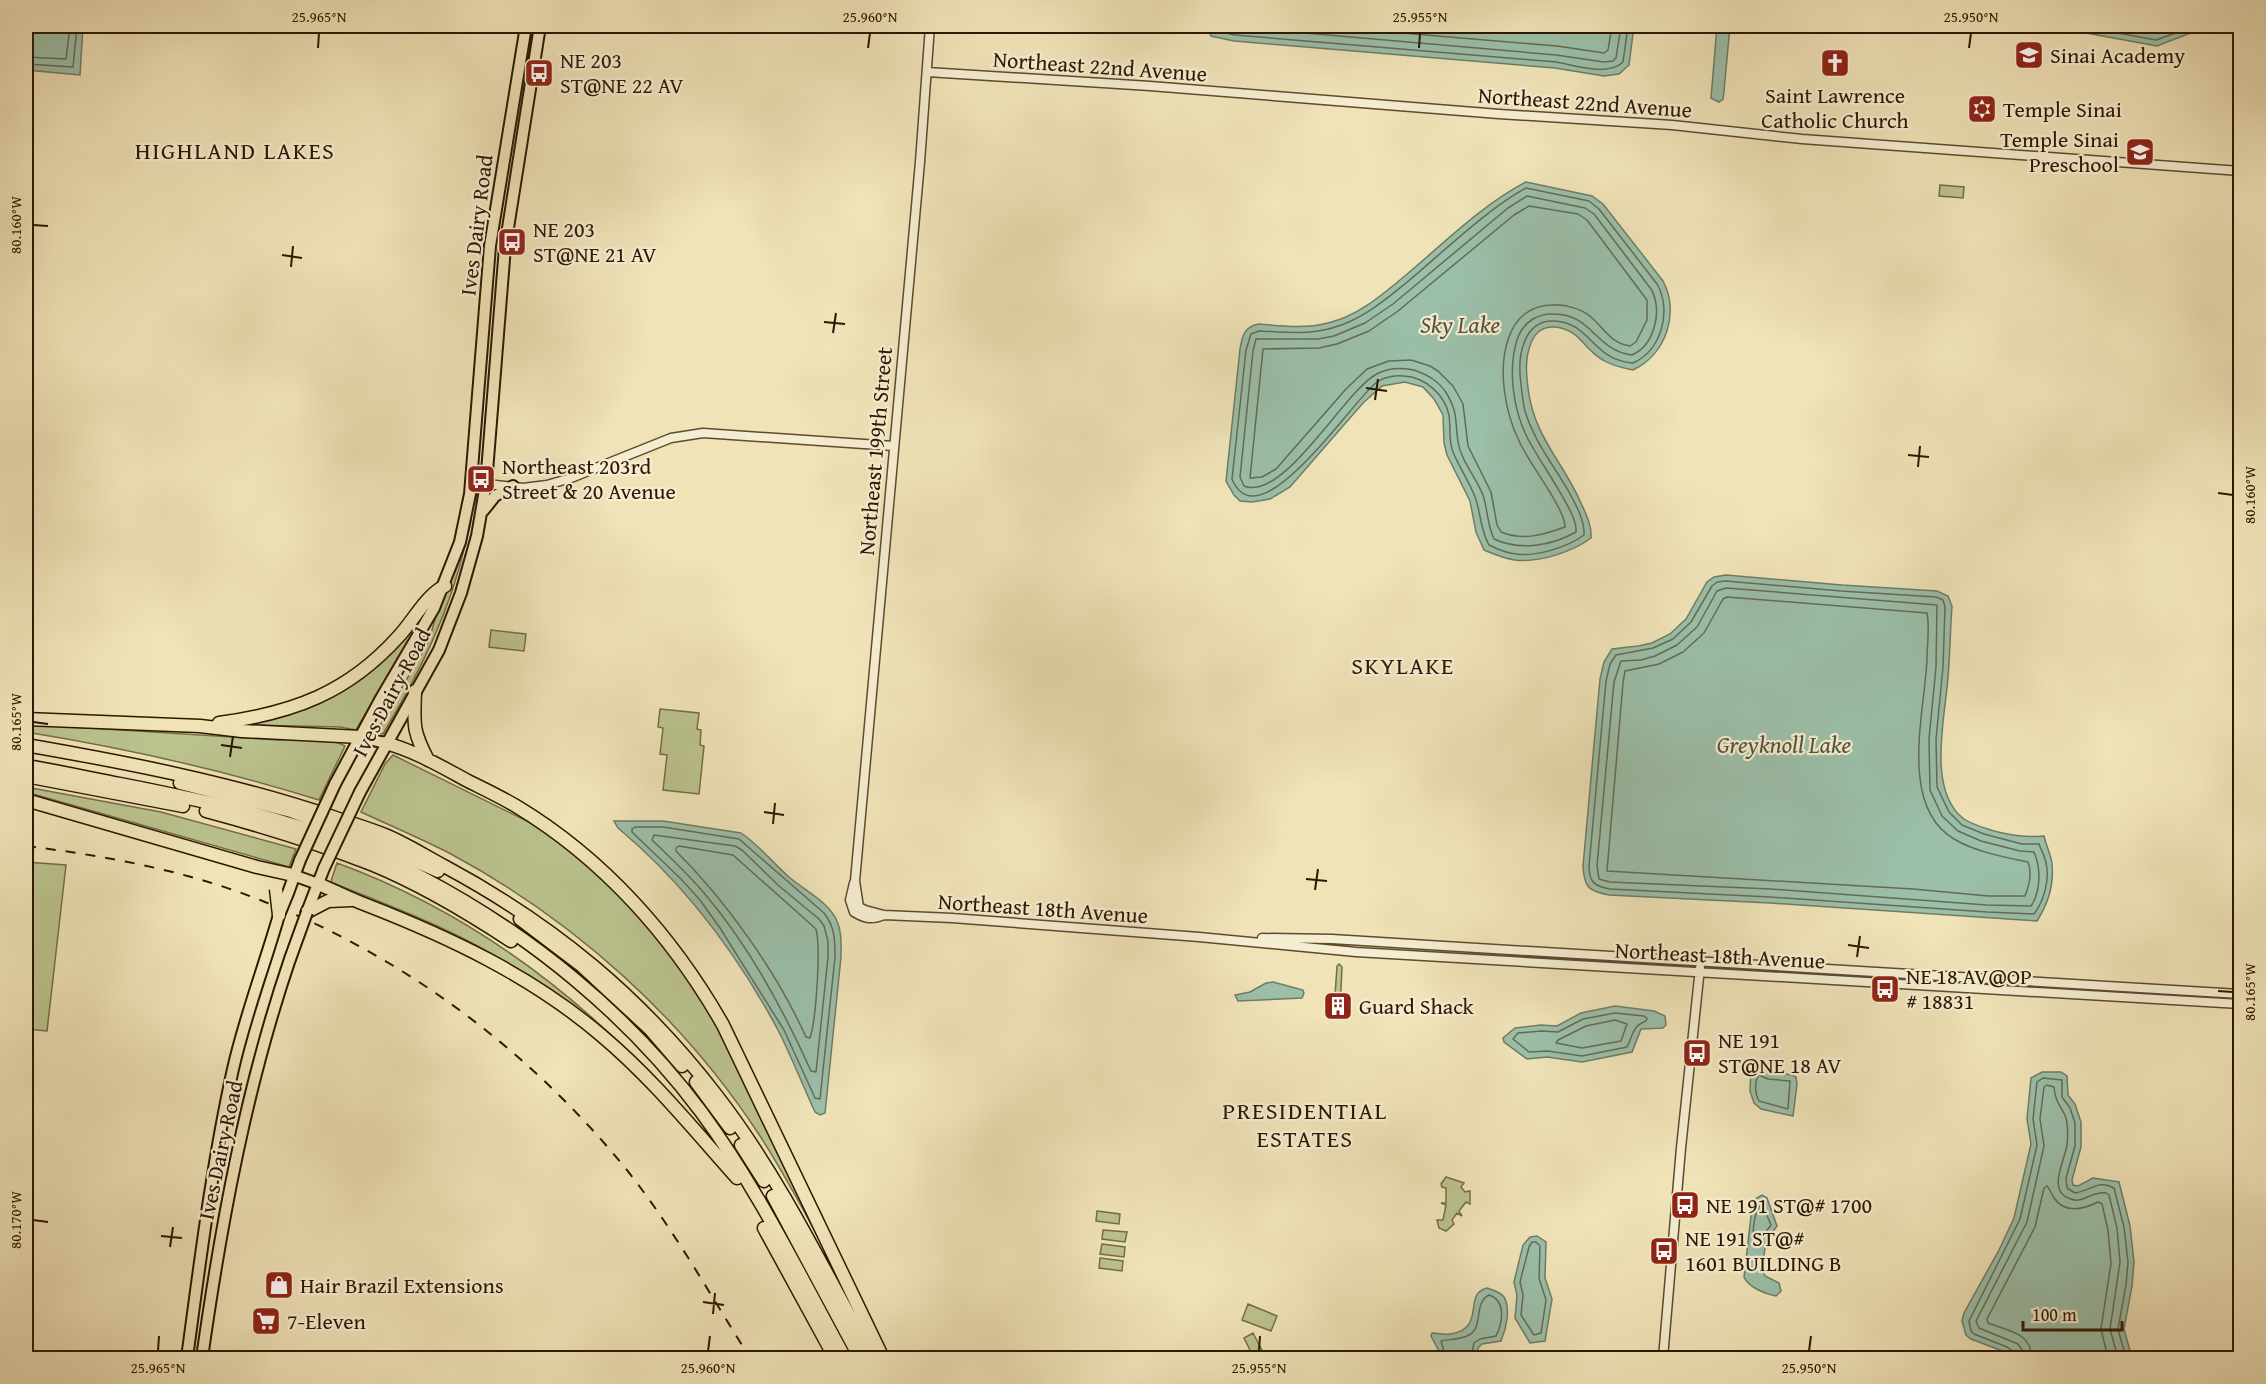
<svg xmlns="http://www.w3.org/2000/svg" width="2266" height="1384" font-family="'Gentium Book Plus',serif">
<rect width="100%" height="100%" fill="#f0e3b8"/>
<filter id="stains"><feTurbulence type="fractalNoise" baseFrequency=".00333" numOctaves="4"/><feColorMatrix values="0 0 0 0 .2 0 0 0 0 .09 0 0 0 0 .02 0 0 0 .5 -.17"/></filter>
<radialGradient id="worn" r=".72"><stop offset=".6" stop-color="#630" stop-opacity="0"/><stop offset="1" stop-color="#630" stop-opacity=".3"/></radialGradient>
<path fill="#bbc38e" stroke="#746d48" stroke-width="1.5" d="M1940,185l24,2 -1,11 -24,-2z
M471,515c1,7 -3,18 -5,26 -15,69 -47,133 -83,193l-7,-2 53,-91 8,-29 19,-43z
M415,627l1,1 -60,102 -16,-3 -91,-2v-2c68,-12 121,-43 166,-96z
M491,630l35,4 -2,17 -35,-4z
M660,709l39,4 -2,16 4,1 -1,15 4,1 -5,48 -36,-4 4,-35 -7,-1 3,-26 -5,-1z
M26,724l252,16c19,-2 50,-4 67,6l-26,54c-96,-30 -194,-52 -293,-68z
M393,755l152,75 69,56 87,106 129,267c-23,-42 -44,-83 -70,-123 -77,-118 -185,-215 -309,-282 -29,-15 -60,-28 -90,-42l24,-48z
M26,787l135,25 135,37 -7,18 -263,-75z
M26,862l40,3 -19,166 -21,-2z
M337,863c115,42 213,110 299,196l-3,2c-38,-32 -76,-66 -118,-93 -57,-37 -120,-60 -182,-85l-2,-2z
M1339,964l3,3 -2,44 -2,3 -4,-4 3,-44z
M1446,1177l18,6 -3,4 4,5 5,-1v13l-4,-2 -7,9 3,5 -5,-3 -5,7 2,4 -8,7 -7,-3 -2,-8h6l3,-15 -5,-2h5v-15l-4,-1 -1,-3z
M1097,1211l23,3 -1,10 -23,-3z
M1103,1230l24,2 -2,10 -23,-3z
M1102,1244l23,3 -1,10 -24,-3z
M1100,1258l23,3 -1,10 -23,-3z
M1248,1304l29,12 -6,15 -29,-11z
M1253,1333l11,21 -10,4 -10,-20z"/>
<path fill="#9bbfa9" stroke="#6f7c66" stroke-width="1.5" d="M26,26h57l-3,49 -54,-5z
M1207,26h427l-5,39 -10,9 -15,2 -49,-8 -321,-27 -23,-5z
M1717,26h13l-6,65 -1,8 -4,3 -8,-4z
M2048,26h172l-32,8 -31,12z
M1526,182l66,14 11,8 60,77c17,31 3,74 -30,89 -10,-2 -21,-4 -30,-10 -20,-11 -22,-30 -48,-33 -11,-1 -20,5 -24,16 -6,15 -5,29 -3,45 6,49 34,72 53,115 5,11 11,23 10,35 -19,14 -52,25 -76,22 -10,-1 -21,-6 -31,-10l-8,-18 -6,-31 -23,-46 -3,-12 -1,-28 -9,-16 -11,-12 -18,-5 -23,4 -19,17 -73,84 -20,12 -18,3 -12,-1 -6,-6 -8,-14 14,-132c2,-13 5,-23 19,-25 22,2 46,5 69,-1 30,-7 54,-28 78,-48 38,-32 76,-70 120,-93z
M1726,575l116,10 95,6 11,5 4,10c-2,27 -2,55 -5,82 -4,38 -18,105 17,131 9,6 21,9 30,12 18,4 31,7 50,5 2,10 8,20 8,29 2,20 -4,39 -15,56l-267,-18 -161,-8c-21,-4 -25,-8 -26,-29l17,-187 4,-17 8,-13 26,-3 14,-3 18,-9 16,-15 21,-37 7,-5z
M614,821h49l78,12c18,12 32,30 48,44 15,13 40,25 48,44 5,11 4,24 4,36l-16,156 -5,2 -5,-3c-12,-26 -23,-54 -36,-80 -41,-77 -94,-148 -161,-204z
M1273,982l30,8 1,3 -2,5 -64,3 -3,-6 15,-3 16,-9z
M1615,1006l39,5 11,5 1,9 -3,3 -22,1 -9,23 -50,10 -35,-5 -20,2 -23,-17 -1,-4 12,-10 26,-3 16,1 24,-13z
M1755,1060l9,1 1,8c8,8 21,2 31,8l1,7 -4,32 -32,-7 -7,-6 -4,-12 1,-24z
M2042,1072h19l6,4 1,19 7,9 6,18v25l-9,33 1,5 5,1 15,-8 26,4 11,44 4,36 -2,24 -8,43 8,29h-122l-1,-3 -4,-3 -34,-13 -5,-4 -4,-14 2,-8 35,-63 15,-32 17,-74 -4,-25 4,-41z
M1762,1195l5,3 10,28 -11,16 -4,26 3,8 14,7 2,8 -5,5c-11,-2 -28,-9 -32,-19l8,-69 3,-9z
M1537,1236l9,6 -1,36 7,21 -7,42 -15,2 -15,-25 2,-23 -3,-13 9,-37 7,-8z
M1487,1288c6,2 14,4 17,9 7,12 2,32 -3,44l-19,3 -4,4 -1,10h-37l-1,-7 -8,-15 1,-3c6,0 14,2 19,1 36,-6 11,-40 36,-46z"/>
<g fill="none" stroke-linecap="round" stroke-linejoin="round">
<path stroke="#646b55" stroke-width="1.5" d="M1213,26l4,5 18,4 321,27c19,3 51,15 67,0l5,-36
M1225,26l331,29 48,7 9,-1 3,-3 5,-32
M1320,26l237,20 47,7 4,-3 4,-24
M2080,26l76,14 39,-14
M26,57l40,2 4,-33
M26,64l47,3 4,-41
M1526,188l63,13 10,8 58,75c15,26 5,66 -24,79 -41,-3 -42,-40 -78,-42 -16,-1 -26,8 -31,22 -5,13 -5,27 -3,41 1,9 2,19 4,27 9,30 29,55 44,81 7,13 16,29 15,43 -16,12 -48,22 -68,19 -9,-1 -19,-5 -27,-9 -9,-16 -8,-32 -14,-48 -6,-16 -16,-30 -22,-45 -5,-12 -2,-24 -4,-37 -4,-20 -24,-38 -45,-39 -8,-1 -20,1 -27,6 -23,16 -118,163 -145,97l14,-129 5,-16 8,-3c24,1 50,4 73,-3 29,-8 52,-27 74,-45 36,-30 80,-73 120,-95z
M1527,196l58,12 9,6 57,75c12,20 4,56 -19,66 -37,-5 -40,-41 -78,-41 -16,-1 -30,8 -36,23 -11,31 -5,73 10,102 10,19 23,37 33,55 6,11 16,26 15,38 -25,14 -56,19 -82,7 -7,-14 -6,-29 -11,-44 -7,-18 -22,-34 -25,-53 -3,-20 0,-30 -11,-48 -8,-13 -19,-19 -33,-24 -12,-3 -28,-2 -39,5 -32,19 -92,127 -131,111l-4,-9 13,-126 3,-12h62l16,-3 31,-13 28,-19 115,-96z
M1529,206l49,8 9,6 60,80v20l-11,22 -6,4c-20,-3 -25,-17 -39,-29 -9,-8 -26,-13 -38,-12 -22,0 -37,12 -44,32 -12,32 -4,76 11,106 9,18 21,34 31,51 5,9 14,22 14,33 -22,8 -42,14 -64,5l-4,-7 -6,-33 -23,-46 -5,-42 -10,-18 -15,-15 -8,-5 -19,-6 -22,1 -22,8 -21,20 -70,80 -14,8 -12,1 13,-129 56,-1 18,-4 32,-13 29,-20 116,-96z
M1726,581l115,10 95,6 7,3 2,7 -2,60 -7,72 1,48 12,25 13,13 22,9 38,10h17c2,6 6,12 7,19 4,16 -2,38 -12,51l-47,-2 -217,-15 -160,-8c-16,-3 -21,-7 -21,-23l17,-185 4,-17 6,-9 37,-7 20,-9 18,-17 21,-36 5,-4z
M1726,588l211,17 -1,62 -7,72 1,51 12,26 16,15 23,10 39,10 14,1c7,16 7,39 -3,54l-44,-1 -216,-16 -161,-7 -11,-3 -2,-13 17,-184 7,-21 20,-1 14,-4 22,-11 20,-18 20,-36z
M1727,597l200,16c3,14 0,31 0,46 -2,52 -29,147 27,180 22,13 50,18 74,23 4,10 1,24 -3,34h-37l-75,-7 -306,-18 16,-188 2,-12 34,-7 24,-12 21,-19 19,-34z
M635,827h28l76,12 85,74c11,14 11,27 11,44l-15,142 -5,-1 -31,-68 -64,-102 -20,-28 -19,-21 -49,-47v-3z
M654,835l81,11 7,4 37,36 40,33 5,7 4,15v16l-12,115 -5,-1c-27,-60 -64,-128 -107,-178 -16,-19 -34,-36 -52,-53z
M679,846l54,9 83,74c5,19 0,91 -6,109l-4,-1c-30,-66 -79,-135 -130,-186v-3z
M1615,1013l29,3 3,2 -1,3c-14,5 -13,15 -19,26l-45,9 -34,-5 -19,1 -16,-13 5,-6 24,-2 16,1 25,-13z
M1615,1020l12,4 -6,17 -39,7 -26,-5 2,-3 28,-14z
M1759,1075l9,4 22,2 -2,28 -29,-8c-4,-7 -5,-20 0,-26z
M1762,1204l9,21 -15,20 -3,-2c0,-11 0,-32 9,-39z
M1536,1242l4,4 -1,32 7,22 -5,33 -7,2 -13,-20 2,-20 -3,-13 9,-35 3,-5z
M1446,1358l-5,-17c8,-2 19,-1 28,-6 15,-8 4,-32 20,-40 17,5 14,27 7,41l-16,3 -6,4 -3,15
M2015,1358l-1,-6 -7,-5 -33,-13 -3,-3 -2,-10 51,-102 17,-74 -4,-26 4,-37 6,-4 19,2v17l8,11 5,15v23l-9,32 1,10 8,5c16,-2 23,-14 39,-5l10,39 4,35 -2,23 -8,44 8,29
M2023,1358l-1,-8 -4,-6 -39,-16 -3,-7 51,-99 17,-76 -4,-27 4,-32 3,-2 7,2c1,12 4,16 10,26 4,8 4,22 3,32 -2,15 -21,47 4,54 12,5 20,-8 35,-6l3,2 8,33 3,34 -10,67 8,29
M2032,1358c-1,-26 -24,-27 -44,-35l-1,-4 48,-92 9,-39 3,-2c3,3 4,7 7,12 11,16 30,11 44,4l4,2 6,26 3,33 -10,66 7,29"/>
<g stroke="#5d4a2f" stroke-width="11">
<path id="minor" d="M930,26l-10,136 -65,719 4,26 6,3 19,5 68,3 247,19 157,15 884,52
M927,72l223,14 349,28 173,11 130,14 438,32
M486,484l37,4 24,-3 24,-7 100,-40 32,-5 190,13
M854,883l-4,17 4,12c11,7 18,8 30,3
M1262,938l70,1 96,6 812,49
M1663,1358l18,-210 19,-180"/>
</g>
<g stroke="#2c1701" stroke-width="14">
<path id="major" d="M483,511l12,-15 18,-10
M360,737l25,6
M335,784l45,-84 54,-92 26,-66 10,-48 20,-248 36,-220
M360,792l79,-142 22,-57 16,-57 9,-52 19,-237 35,-221
M293,875l25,9
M288,893l12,-33
M307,912l17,-44
M187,1358c13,-96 25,-194 46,-289 12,-53 31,-102 46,-154
M202,1358c19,-134 44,-270 88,-399"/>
</g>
<g stroke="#2c1701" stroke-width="15">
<path id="highway" d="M415,691c-1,33 -3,39 13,69
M26,719l174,7 42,5 118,6
M219,723c74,-10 129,-30 180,-87 14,-15 28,-42 46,-50
M385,743c28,7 57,24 83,38 16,8 33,16 48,25 88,53 157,131 207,219l160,333
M26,745c103,18 207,38 307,72 17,6 35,11 52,18 20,8 40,21 59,31 110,59 197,131 273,230 62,80 107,174 155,262
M26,766c31,5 63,12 94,18 103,20 209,44 301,93 109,57 208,138 281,236 56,76 98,163 143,245
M26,776l157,30
M180,783l111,28 69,25 78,35
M26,800l231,67 36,8
M206,811c56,15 111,32 165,53 49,20 96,48 140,77
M318,884c15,6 30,14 46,20 85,33 168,72 238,132 50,42 92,94 135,142
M307,912l21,-11 23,-1
M520,919l62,47 68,63 32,37
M696,1082l34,46
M741,1145l23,36
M773,1196l87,162
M764,1228l71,130"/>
</g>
<use href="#minor" stroke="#f5edd1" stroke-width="8"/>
<use href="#major" stroke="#f0e3b8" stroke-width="10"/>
<use href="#highway" stroke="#f0e3b8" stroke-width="12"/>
<path stroke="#2c1701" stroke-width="2" stroke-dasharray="10 10" stroke-linecap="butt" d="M26,846c81,10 163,25 239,56 139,55 262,147 357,262 49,60 87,129 128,194"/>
<g stroke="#2c1701" stroke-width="14" stroke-linecap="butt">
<path id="major-bridge" d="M300,860l35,-76
M324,868l36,-76
M279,915l9,-22
M290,959l17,-47"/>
</g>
<g stroke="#2c1701" stroke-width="15" stroke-linecap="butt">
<path id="highway-bridge" d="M276,889l3,26"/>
</g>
<use href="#major-bridge" stroke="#f0e3b8" stroke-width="10"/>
<use href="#highway-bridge" stroke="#f0e3b8" stroke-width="12"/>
</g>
<path fill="none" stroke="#2c1701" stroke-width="2" d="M318,48l1,-15M868,48l2,-15M1419,48l1,-15M1969,48l2,-15M33,225l15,1M282,255l20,3M291,267l2,-21M824,322l21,2M833,333l3,-20M1366,388l21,3M1375,400l3,-21M1908,455l21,2M1918,467l2,-21M2218,493l15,2M33,722l15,2M221,745l21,3M230,757l3,-21M764,812l20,3M773,824l2,-21M1306,879l21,2M1315,890l3,-21M1848,945l21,3M1857,957l3,-21M2218,991l15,1M33,1220l15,2M161,1236l21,2M170,1247l3,-20M703,1302l21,3M713,1314l2,-21M158,1351l1,-15M708,1351l2,-15M1259,1351l1,-15M1809,1351l2,-15"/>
<defs>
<g id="school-square" transform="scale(1.5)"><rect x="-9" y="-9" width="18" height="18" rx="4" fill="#8f2418" stroke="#f5edd1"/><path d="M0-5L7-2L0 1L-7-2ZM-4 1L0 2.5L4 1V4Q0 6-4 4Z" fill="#fff"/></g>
<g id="church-square" transform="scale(1.5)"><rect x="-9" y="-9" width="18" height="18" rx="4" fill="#8f2418" stroke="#f5edd1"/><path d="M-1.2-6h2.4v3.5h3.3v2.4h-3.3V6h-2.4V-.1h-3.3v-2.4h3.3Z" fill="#fff"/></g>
<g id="bus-square" transform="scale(1.5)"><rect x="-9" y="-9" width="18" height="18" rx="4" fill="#8f2418" stroke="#f5edd1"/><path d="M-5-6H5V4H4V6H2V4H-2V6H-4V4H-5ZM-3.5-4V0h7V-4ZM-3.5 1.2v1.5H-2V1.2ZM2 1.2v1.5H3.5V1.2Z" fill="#fff"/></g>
<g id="synagogue-square" transform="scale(1.5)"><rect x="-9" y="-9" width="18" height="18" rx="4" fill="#8f2418" stroke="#f5edd1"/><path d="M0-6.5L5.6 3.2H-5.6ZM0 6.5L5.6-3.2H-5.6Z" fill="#fff"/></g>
<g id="building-square" transform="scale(1.5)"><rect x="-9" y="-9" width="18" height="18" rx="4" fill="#8f2418" stroke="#f5edd1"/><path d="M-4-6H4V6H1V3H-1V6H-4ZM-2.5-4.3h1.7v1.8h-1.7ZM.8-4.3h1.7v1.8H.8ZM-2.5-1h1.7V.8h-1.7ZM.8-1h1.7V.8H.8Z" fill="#fff"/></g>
<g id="shop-square" transform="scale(1.5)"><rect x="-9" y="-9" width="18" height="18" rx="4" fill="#8f2418" stroke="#f5edd1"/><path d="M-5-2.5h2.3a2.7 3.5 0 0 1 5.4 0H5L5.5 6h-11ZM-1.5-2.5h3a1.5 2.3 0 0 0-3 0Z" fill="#fff"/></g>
<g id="supermarket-square" transform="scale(1.5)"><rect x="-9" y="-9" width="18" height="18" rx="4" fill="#8f2418" stroke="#f5edd1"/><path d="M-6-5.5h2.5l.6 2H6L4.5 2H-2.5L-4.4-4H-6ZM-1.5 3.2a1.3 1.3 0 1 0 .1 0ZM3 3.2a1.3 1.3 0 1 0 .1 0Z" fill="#fff"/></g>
</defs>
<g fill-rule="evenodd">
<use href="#school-square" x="2029" y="55"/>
<use href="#church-square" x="1835" y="63"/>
<use href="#bus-square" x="539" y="73"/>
<use href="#synagogue-square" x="1982" y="109"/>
<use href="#school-square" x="2140" y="152"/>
<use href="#bus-square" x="512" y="242"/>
<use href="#bus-square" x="481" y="479"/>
<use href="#bus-square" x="1885" y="989"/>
<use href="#building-square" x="1338" y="1006"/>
<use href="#bus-square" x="1697" y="1053"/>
<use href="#bus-square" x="1685" y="1205"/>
<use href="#bus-square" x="1664" y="1251"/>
<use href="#shop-square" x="279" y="1285"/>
<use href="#supermarket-square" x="266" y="1321"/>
</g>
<g text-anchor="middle" stroke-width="4.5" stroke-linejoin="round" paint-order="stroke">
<g font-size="22" fill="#2c1701" stroke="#f5edd1" text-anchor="start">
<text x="2050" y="63">Sinai Academy</text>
<text x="560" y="68">NE 203<tspan x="560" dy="25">ST@NE 22 AV</tspan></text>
<text x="1835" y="103" text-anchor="middle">Saint Lawrence<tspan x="1835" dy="25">Catholic Church</tspan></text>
<text x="2003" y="117">Temple Sinai</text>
<text x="2119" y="147" text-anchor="end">Temple Sinai<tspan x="2119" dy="25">Preschool</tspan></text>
<text x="533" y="237">NE 203<tspan x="533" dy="25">ST@NE 21 AV</tspan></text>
<text x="502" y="474">Northeast 203rd<tspan x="502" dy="25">Street &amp; 20 Avenue</tspan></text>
<text x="1906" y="984">NE 18 AV@OP<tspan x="1906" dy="25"># 18831</tspan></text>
<text x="1359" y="1014">Guard Shack</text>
<text x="1718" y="1048">NE 191<tspan x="1718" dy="25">ST@NE 18 AV</tspan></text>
<text x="1706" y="1213">NE 191 ST@# 1700</text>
<text x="1685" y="1246">NE 191 ST@#<tspan x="1685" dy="25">1601 BUILDING B</tspan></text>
<text x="300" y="1293">Hair Brazil Extensions</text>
<text x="287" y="1329">7-Eleven</text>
</g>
<g font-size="22" fill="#2c1701" stroke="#f5edd1">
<text transform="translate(1100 66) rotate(4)" y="8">Northeast 22nd Avenue</text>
<text transform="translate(1585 102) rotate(4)" y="8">Northeast 22nd Avenue</text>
<text transform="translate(476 225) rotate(-83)" y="8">Ives Dairy Road</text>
<text transform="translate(875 451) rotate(-85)" y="8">Northeast 199th Street</text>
<text transform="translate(391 692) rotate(-62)" y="8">Ives Dairy Road</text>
<text transform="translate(1043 908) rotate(4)" y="8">Northeast 18th Avenue</text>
<text transform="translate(1720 955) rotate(3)" y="8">Northeast 18th Avenue</text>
<text transform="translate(220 1150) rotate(-78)" y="8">Ives Dairy Road</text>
</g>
<g font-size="24" letter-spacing="1.5" fill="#2c1701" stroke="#f5edd1">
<text x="235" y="159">HIGHLAND LAKES</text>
<text x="1403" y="674">SKYLAKE</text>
<text x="1305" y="1119">PRESIDENTIAL<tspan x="1305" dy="28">ESTATES</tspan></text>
</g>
<g font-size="24" font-style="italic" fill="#53523c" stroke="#f5edd1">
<text x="1460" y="333">Sky Lake</text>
<text x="1784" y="753">Greyknoll Lake</text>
</g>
</g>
<rect width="2266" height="1384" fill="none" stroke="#f0e3b8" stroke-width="66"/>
<path d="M2023 1321v9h99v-9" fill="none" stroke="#2c1701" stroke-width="3"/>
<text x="2032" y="1321" font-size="18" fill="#2c1701" stroke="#f5edd1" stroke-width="4.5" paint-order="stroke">100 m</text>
<rect x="33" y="33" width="2200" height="1318" fill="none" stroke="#2c1701" stroke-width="2"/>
<g font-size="15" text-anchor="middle" fill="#2c1701">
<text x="319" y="22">25.965°N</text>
<text x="870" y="22">25.960°N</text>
<text x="1420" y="22">25.955°N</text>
<text x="1971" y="22">25.950°N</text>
<text transform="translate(16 225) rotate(-90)" y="5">80.160°W</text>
<text transform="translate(2250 495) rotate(-90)" y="5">80.160°W</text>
<text transform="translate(16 722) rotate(-90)" y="5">80.165°W</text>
<text transform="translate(2250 992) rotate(-90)" y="5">80.165°W</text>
<text transform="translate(16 1220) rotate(-90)" y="5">80.170°W</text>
<text x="158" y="1373">25.965°N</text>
<text x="708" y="1373">25.960°N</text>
<text x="1259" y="1373">25.955°N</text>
<text x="1809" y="1373">25.950°N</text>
</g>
<rect width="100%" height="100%" filter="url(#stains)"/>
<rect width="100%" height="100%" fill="url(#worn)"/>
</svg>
